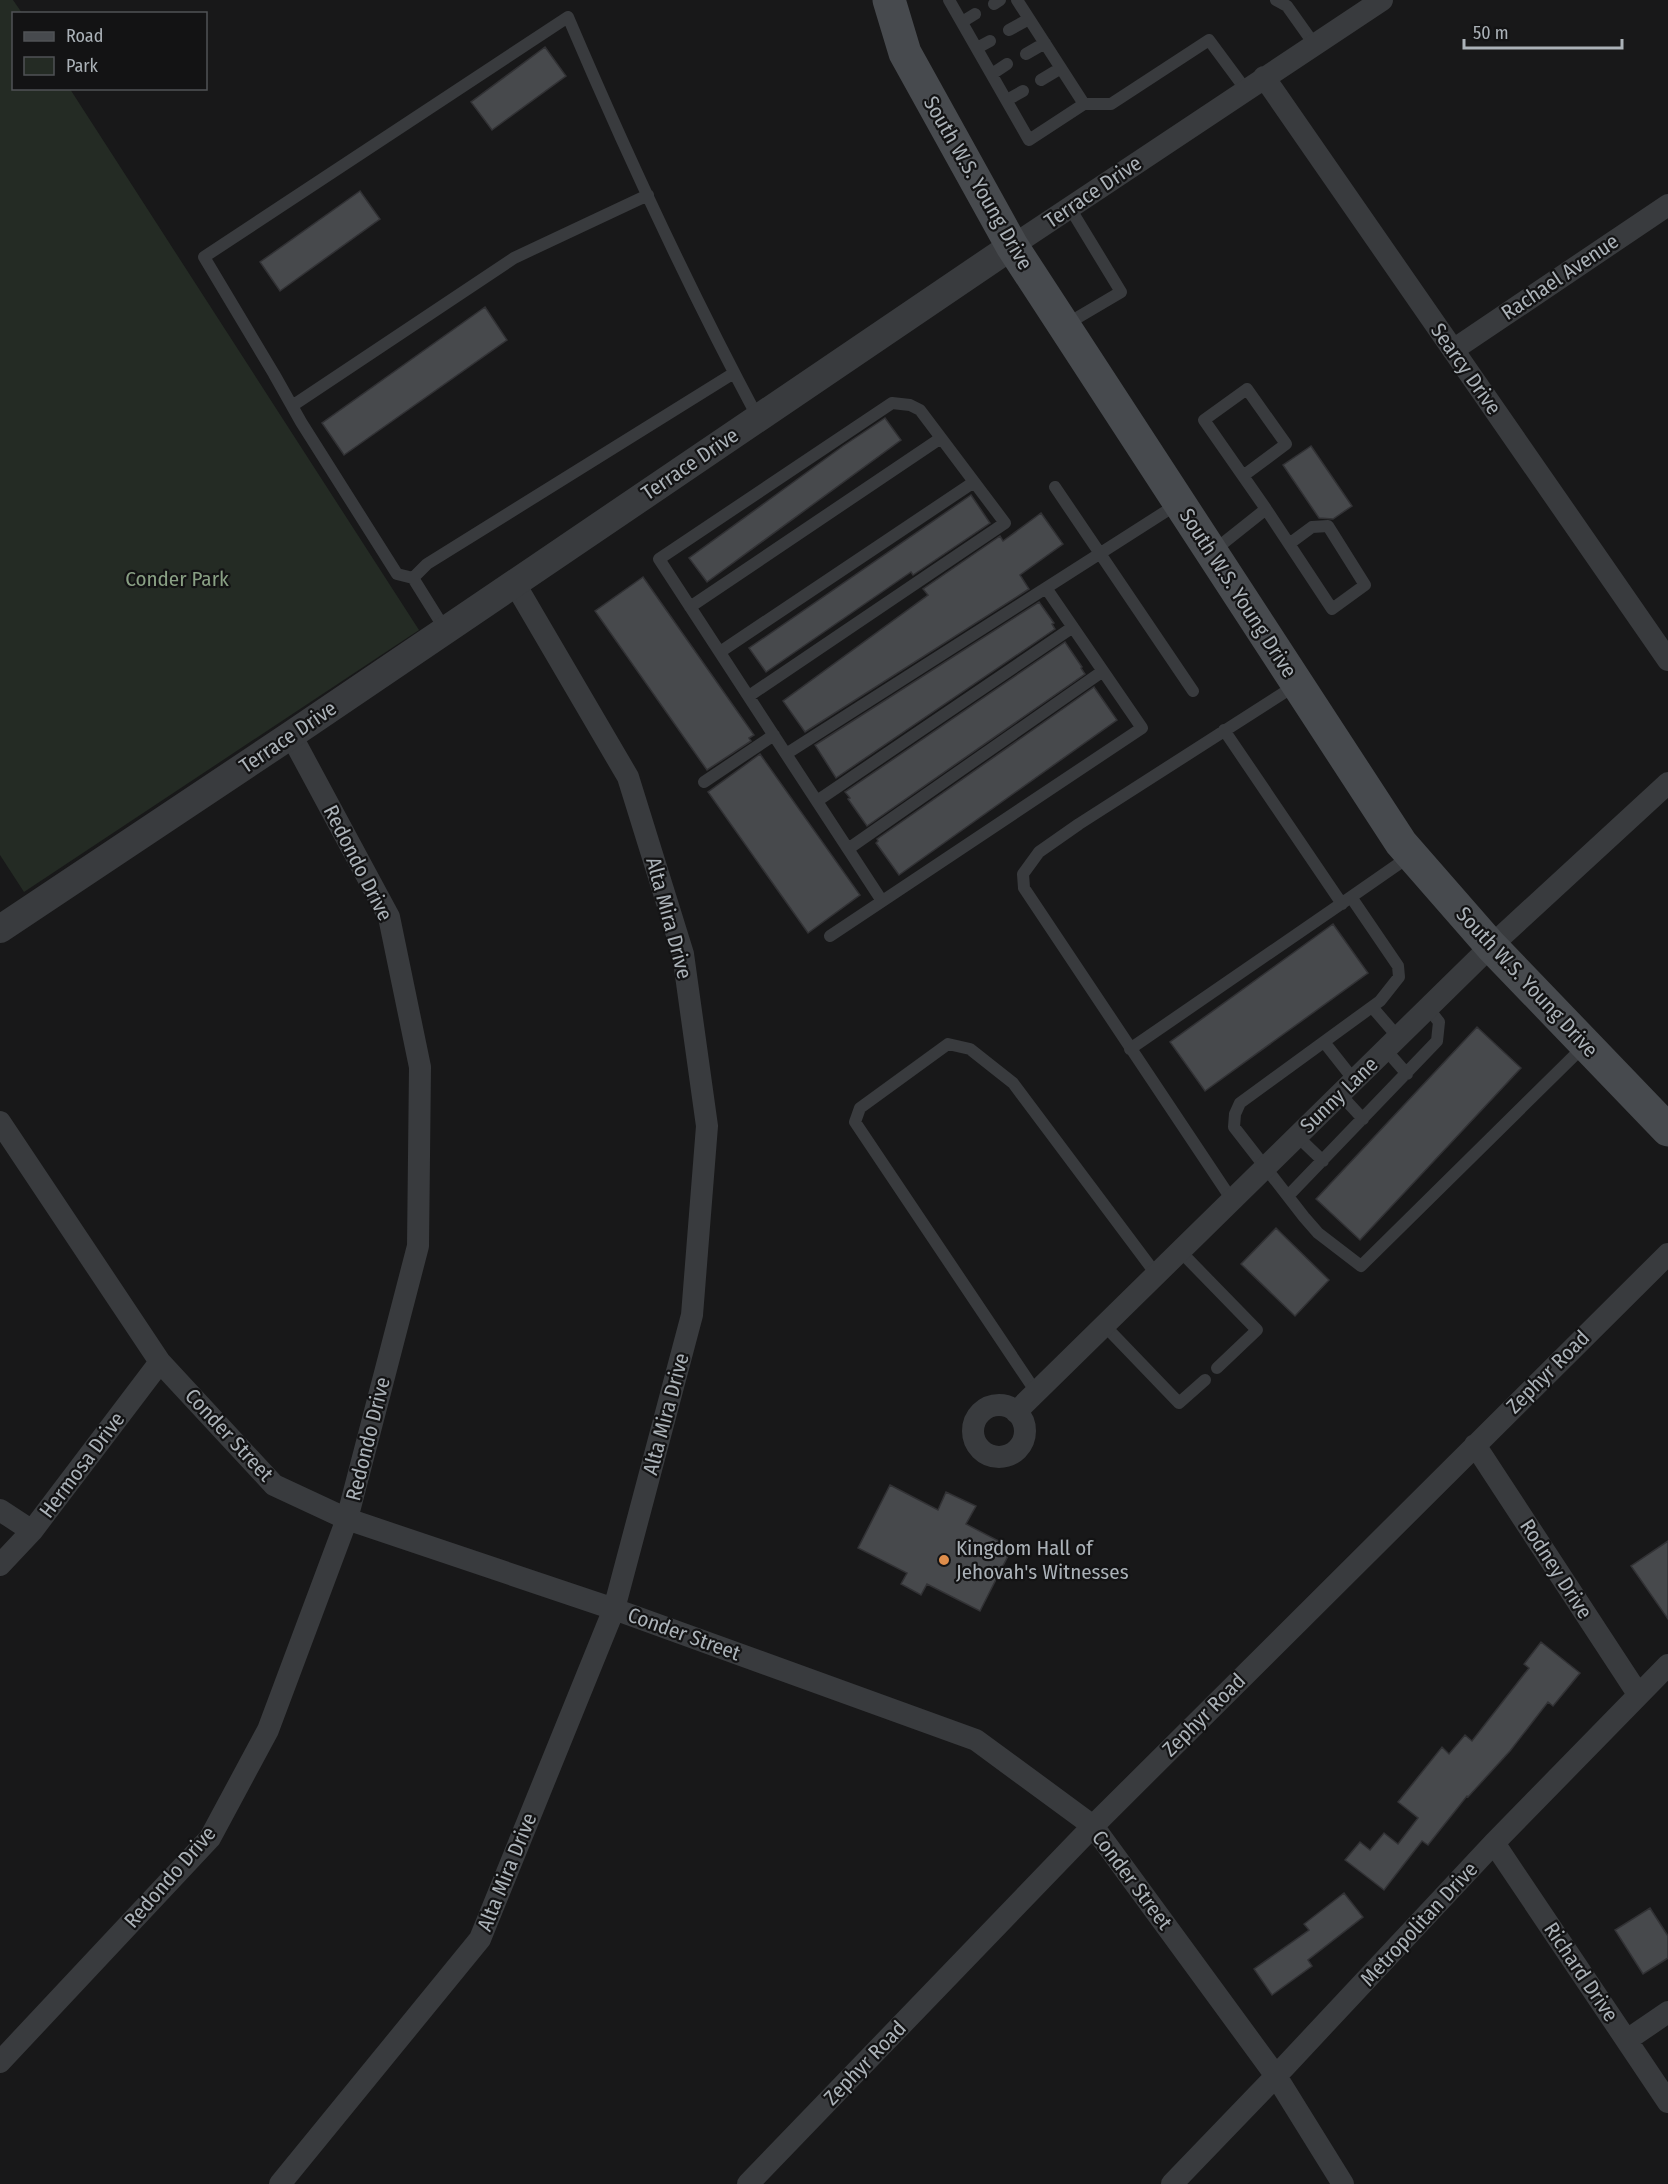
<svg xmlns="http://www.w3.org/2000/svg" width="1668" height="2184" font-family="'Fira Sans Condensed',sans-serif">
<rect width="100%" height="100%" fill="#181819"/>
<path fill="#242b24" d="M0,0h13l9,13 -8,1v74l56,1 349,541 -395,262 -24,-37z"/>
<path fill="#47494c" stroke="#323235" stroke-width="1.5" d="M545,47l21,29 -74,54 -21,-28z
M360,191l20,28 -100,72 -20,-29z
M485,307l22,33 -163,115 -22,-32z
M885,418l16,22 -194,142 -18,-24 154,-112z
M1311,446l41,60 -19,13 -14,-1 -36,-53z
M971,495l19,28 -77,52 -2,-3 -145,100 -17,-24z
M1041,513l22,31 -43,31 9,14 -224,143 -22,-31 145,-106 -5,-6 77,-53 3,5z
M643,577l111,158 -5,3 2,3 -44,29 -112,-159z
M1039,602l15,21 -2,1 3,5 -219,149 -21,-33z
M1065,642l17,25 -1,1 4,6 -218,152 -19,-27 2,-1 -5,-6z
M1094,687l23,33 -218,155 -23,-32 2,-2 -1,-2z
M760,754l100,141 -52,38 -100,-141z
M1333,924l35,49 -163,118 -35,-49z
M1477,1027l44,41 -161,172 -44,-41z
M1276,1228l53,52 -34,36 -54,-52z
M890,1485l48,25 8,-18 30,14 -10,18 46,24 -32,63 -53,-27 -6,11 -20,-11 6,-11 -49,-25z
M1668,1541v78l-37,-53z
M1541,1642l39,31 -27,33 -5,-4 -38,49 -42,46 -1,-1 -39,49 -6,-4 -38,49 -39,-30 15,-18 10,8 14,-17 14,11 20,-26 -20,-16 44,-55 7,7 16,-19 7,6 57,-73 -5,-4z
M1344,1893l19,24 -55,43 4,6 -40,29 -18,-26 55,-39 -5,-6z
M1650,1908l18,28v22l-25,16 -28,-44z"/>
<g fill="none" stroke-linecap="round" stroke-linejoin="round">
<path stroke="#393b3e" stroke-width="12" d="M949,0l80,140 55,-36h27l98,-64 37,50
M1017,0l67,104
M1276,0l11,6 27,38
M994,4l6,-4
M962,22l13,-8
M1009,30l20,-11
M977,48l13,-7
M1026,54l19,-11
M992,74l15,-10
M1041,80l20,-12
M1007,100l16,-9
M1065,325l56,-33 -51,-84
M292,406l222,-148 134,-63
M1243,476l43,-32 -39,-55 -43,31 62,89
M1055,487l138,204
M1212,552l54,-43 66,100 33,-24 -37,-59 -16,1 -23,17
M413,578l14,-14 307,-191
M690,607l251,-169
M446,631l-33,-53 -16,-4 -96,-152 -27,-48 -70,-117 364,-240c58,136 120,270 190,401
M720,652l254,-170
M749,696l256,-173 -85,-113 -10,-5 -18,-2 -233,156 127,195 393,-251
M1224,730l118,174
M786,754l96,147
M704,782l70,-47
M817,801l256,-174
M848,849l255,-178
M1410,856l-59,41 47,69 1,11 -19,24 -140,102 -5,11 -1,13 70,90 14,16 43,33 223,-220
M830,936l312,-208 -96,-140
M1372,1007l26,30
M1324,1042l30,38
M1130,1049l221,-152
M1385,1049l22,25
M1340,1094l23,25
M1297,1136l26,25
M1288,1196l149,-155 2,-19 -11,-14
M1232,1200l-208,-312 -1,-14 16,-22 40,-28 217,-139
M1180,1251l77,79 -40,38
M1104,1325l75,78 26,-23
M1036,1392l-181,-270 5,-14 88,-64 22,5 43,34 143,191"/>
<path stroke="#393b3e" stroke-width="22" d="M1264,77l404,583
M1012,246l370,-246
M1453,350l215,-145
M0,1122l160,240 114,123 73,34 267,90 362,131 117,86 183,250 67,108
M973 1431a26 26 0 1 1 52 0a26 26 0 1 1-52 0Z
M1016,1412l475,-466 177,-163
M1475,1445l163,249
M0,1510l32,21
M0,1565l32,-34 128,-169
M1494,1843l174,259
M1627,2040l41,-28
M0,2062l210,-224 58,-108 79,-211 71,-273 2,-179 -31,-150 -98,-182
M280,2184l200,-245 134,-330 78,-294 15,-189 -24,-172 -55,-177 -113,-193
M748,2184l345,-358 575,-572
M1172,2184l104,-108 218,-233 174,-178"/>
<path stroke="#393b3e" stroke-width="28" d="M0,929l291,-194 721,-489"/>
<path stroke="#474a4e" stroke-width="33" d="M889,0l16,53 107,193 389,597 90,103 177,184"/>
</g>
<circle fill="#de8d4b" stroke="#131314" stroke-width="2" cx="944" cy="1560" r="6"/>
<g text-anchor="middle" stroke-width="4.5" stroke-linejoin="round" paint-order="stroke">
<g font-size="21" fill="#abb2b8" stroke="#131314">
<text transform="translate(978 183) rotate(60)" y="7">South W.S. Young Drive</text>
<text transform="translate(1093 192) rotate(-34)" y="7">Terrace Drive</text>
<text transform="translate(1560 277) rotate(-34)" y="7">Rachael Avenue</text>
<text transform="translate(1466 369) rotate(55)" y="7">Searcy Drive</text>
<text transform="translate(690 464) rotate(-34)" y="7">Terrace Drive</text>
<text transform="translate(1238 593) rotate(57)" y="7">South W.S. Young Drive</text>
<text transform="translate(288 737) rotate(-34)" y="7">Terrace Drive</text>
<text transform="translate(358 863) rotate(63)" y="7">Redondo Drive</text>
<text transform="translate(669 918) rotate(75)" y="7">Alta Mira Drive</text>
<text transform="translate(1527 982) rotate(47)" y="7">South W.S. Young Drive</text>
<text transform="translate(1339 1095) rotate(-44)" y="7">Sunny Lane</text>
<text transform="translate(1548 1372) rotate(-45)" y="7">Zephyr Road</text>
<text transform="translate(666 1414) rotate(-75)" y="7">Alta Mira Drive</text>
<text transform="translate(229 1435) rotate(47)" y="7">Conder Street</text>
<text transform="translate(368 1439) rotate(-76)" y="7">Redondo Drive</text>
<text transform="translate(82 1465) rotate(-53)" y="7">Hermosa Drive</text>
<text transform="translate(1556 1569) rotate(57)" y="7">Rodney Drive</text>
<text transform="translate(684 1634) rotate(20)" y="7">Conder Street</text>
<text transform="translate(1204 1715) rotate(-45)" y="7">Zephyr Road</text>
<text transform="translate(507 1872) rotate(-68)" y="7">Alta Mira Drive</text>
<text transform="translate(170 1877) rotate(-49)" y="7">Redondo Drive</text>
<text transform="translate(1132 1880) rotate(53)" y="7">Conder Street</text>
<text transform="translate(1419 1924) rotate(-47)" y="7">Metropolitan Drive</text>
<text transform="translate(1581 1972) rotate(56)" y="7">Richard Drive</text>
<text transform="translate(865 2063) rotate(-46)" y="7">Zephyr Road</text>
</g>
<g font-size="21" fill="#89a084" stroke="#131314">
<text x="177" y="586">Conder Park</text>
</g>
<g font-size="21" fill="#abb2b8" stroke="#131314" text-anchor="start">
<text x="956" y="1555">Kingdom Hall of<tspan x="956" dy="24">Jehovah's Witnesses</tspan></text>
</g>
</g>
<rect x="12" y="12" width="195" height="78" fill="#131314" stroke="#505356" stroke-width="1.5"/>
<rect x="24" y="32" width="30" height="9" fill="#474a4e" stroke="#505356" stroke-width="1.5"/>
<text x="66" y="42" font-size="18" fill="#abb2b8">Road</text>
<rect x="24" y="57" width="30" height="18" fill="#242b24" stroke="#505356" stroke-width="1.5"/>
<text x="66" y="72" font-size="18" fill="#abb2b8">Park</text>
<path d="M1464 39v9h158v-9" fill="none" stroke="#abb2b8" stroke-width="3"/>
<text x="1473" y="39" font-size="18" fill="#abb2b8" stroke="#131314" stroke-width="4.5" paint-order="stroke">50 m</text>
</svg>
